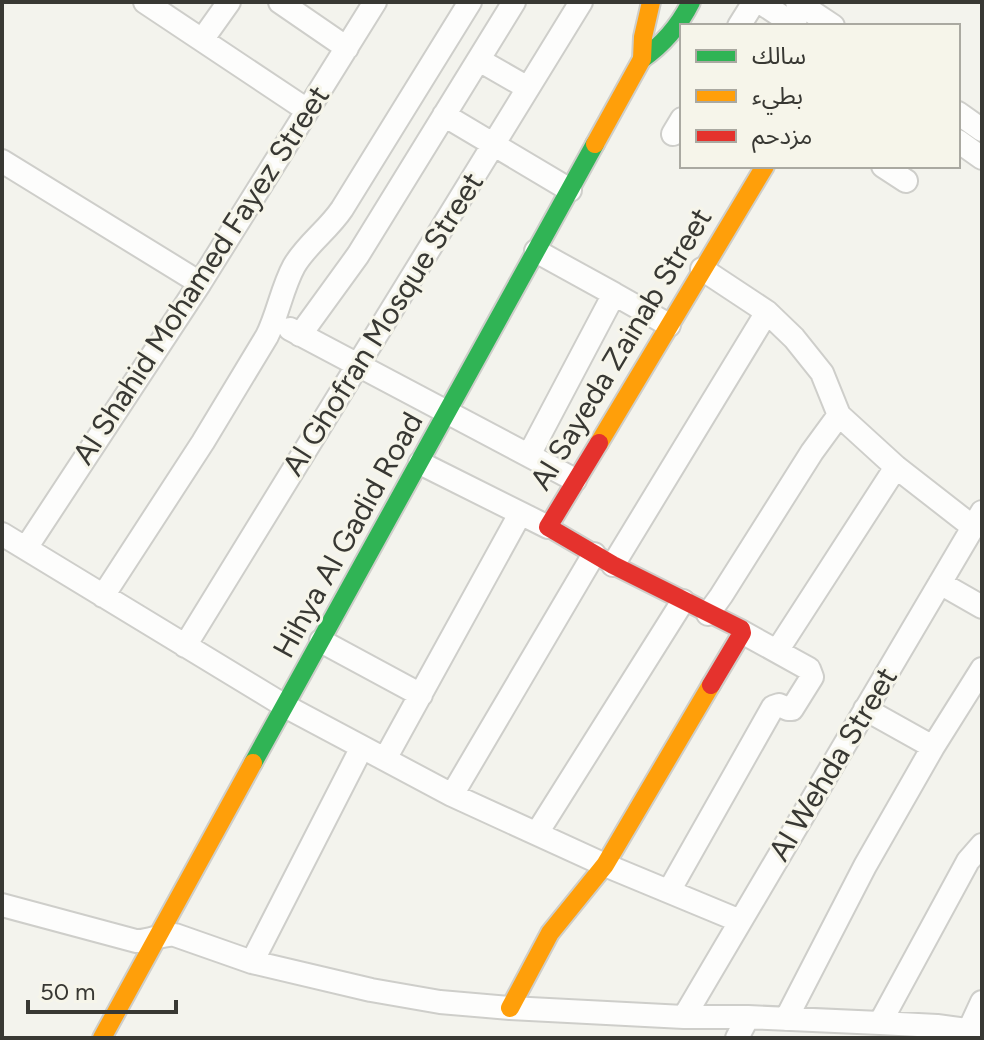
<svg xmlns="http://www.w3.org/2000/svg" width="984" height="1040" font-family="Figtree,'Noto Sans Arabic',sans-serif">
<rect width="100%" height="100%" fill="#f3f3ed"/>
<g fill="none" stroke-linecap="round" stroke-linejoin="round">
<g stroke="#cececa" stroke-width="26">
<path id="street" d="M145,2l162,108
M280,2l67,46
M760,2l36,24
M797,2l36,24
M739,26l15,-24
M202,40l27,-38
M479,60l49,28
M958,113l24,17
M444,115l126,75
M673,134l9,-15
M958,141l24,17
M2,161l198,122
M883,166l23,15
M702,269l65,43 27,26 28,35 17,42 57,52 77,60
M614,294l55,31
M290,329l285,151
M300,335l58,-80 156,-253
M529,455l85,-161 -78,-43
M420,463l128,64
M2,534l283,172 167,89 153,70 135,56
M26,548l174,-265 175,-281
M613,565l154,-253
M940,583l42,24
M103,596l100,-154 64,-106c11,-22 15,-48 27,-70 12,-21 34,-36 48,-57l128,-207
M708,614l13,-18 91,-144 27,-37
M321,641l100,54
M185,646l396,-644
M777,651l119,-184
M865,709l68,38
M385,759l135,-245
M452,795l142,-241
M537,833l146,-232
M669,891l104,-184 6,-2 9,4h4l20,-32 -3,-8 -67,-37
M2,905l134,36c14,1 26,-8 39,-6l77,27 119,28 69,12 70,6 174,9h64l132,6 57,3 45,6
M252,962l110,-215
M684,1017l298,-505
M786,1019l79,-153 68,-119 49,-78
M880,1023l88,-162 14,-16
M969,1030l13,-28
M737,1038l11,-21"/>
</g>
<g stroke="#cececa" stroke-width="22">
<path id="fast" d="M642,59c22,-15 37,-33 49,-57
M253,763l342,-619"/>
</g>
<g stroke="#cececa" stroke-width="22">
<path id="slow" d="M595,144l47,-85 1,-22 8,-35
M599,443l166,-277
M510,1008l40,-75 55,-68 106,-180
M102,1038l151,-275"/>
</g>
<g stroke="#cececa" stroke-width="22">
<path id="jam" d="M599,443l-51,84 65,38 128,64 1,4 -31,52"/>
</g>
<use href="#street" stroke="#fdfdfc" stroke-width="22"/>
<use href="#fast" stroke="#30b455" stroke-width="18"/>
<use href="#slow" stroke="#ff9f0a" stroke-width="18"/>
<use href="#jam" stroke="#e5322d" stroke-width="18"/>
</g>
<g text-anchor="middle" stroke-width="6" stroke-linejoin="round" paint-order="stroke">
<g font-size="30" fill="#383833" stroke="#f6f5ea">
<text transform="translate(201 275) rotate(-57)" y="10">Al Shahid Mohamed Fayez Street</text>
<text transform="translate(383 324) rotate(-58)" y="10">Al Ghofran Mosque Street</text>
<text transform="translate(621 349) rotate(-59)" y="10">Al Sayeda Zainab Street</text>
<text transform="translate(348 535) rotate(-61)" y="10">Hihya Al Gadid Road</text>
<text transform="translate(833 764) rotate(-59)" y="10">Al Wehda Street</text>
</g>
</g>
<rect width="984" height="1040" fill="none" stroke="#383833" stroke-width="8"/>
<rect x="680" y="24" width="280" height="144" fill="#f6f5ea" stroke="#aaa9a1" stroke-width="2"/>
<rect x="696" y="50" width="40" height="12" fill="#30b455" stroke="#aaa9a1" stroke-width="2"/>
<text x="752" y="64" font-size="24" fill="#383833">سالك</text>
<rect x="696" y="90" width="40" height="12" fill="#ff9f0a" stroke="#aaa9a1" stroke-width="2"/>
<text x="752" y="104" font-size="24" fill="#383833">بطيء</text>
<rect x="696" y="130" width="40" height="12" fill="#e5322d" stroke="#aaa9a1" stroke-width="2"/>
<text x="752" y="144" font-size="24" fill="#383833">مزدحم</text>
<path d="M28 1000v12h148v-12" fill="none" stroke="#383833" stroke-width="4"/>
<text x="40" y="1000" font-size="24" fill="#383833" stroke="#f6f5ea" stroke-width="6" paint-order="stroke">50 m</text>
</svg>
